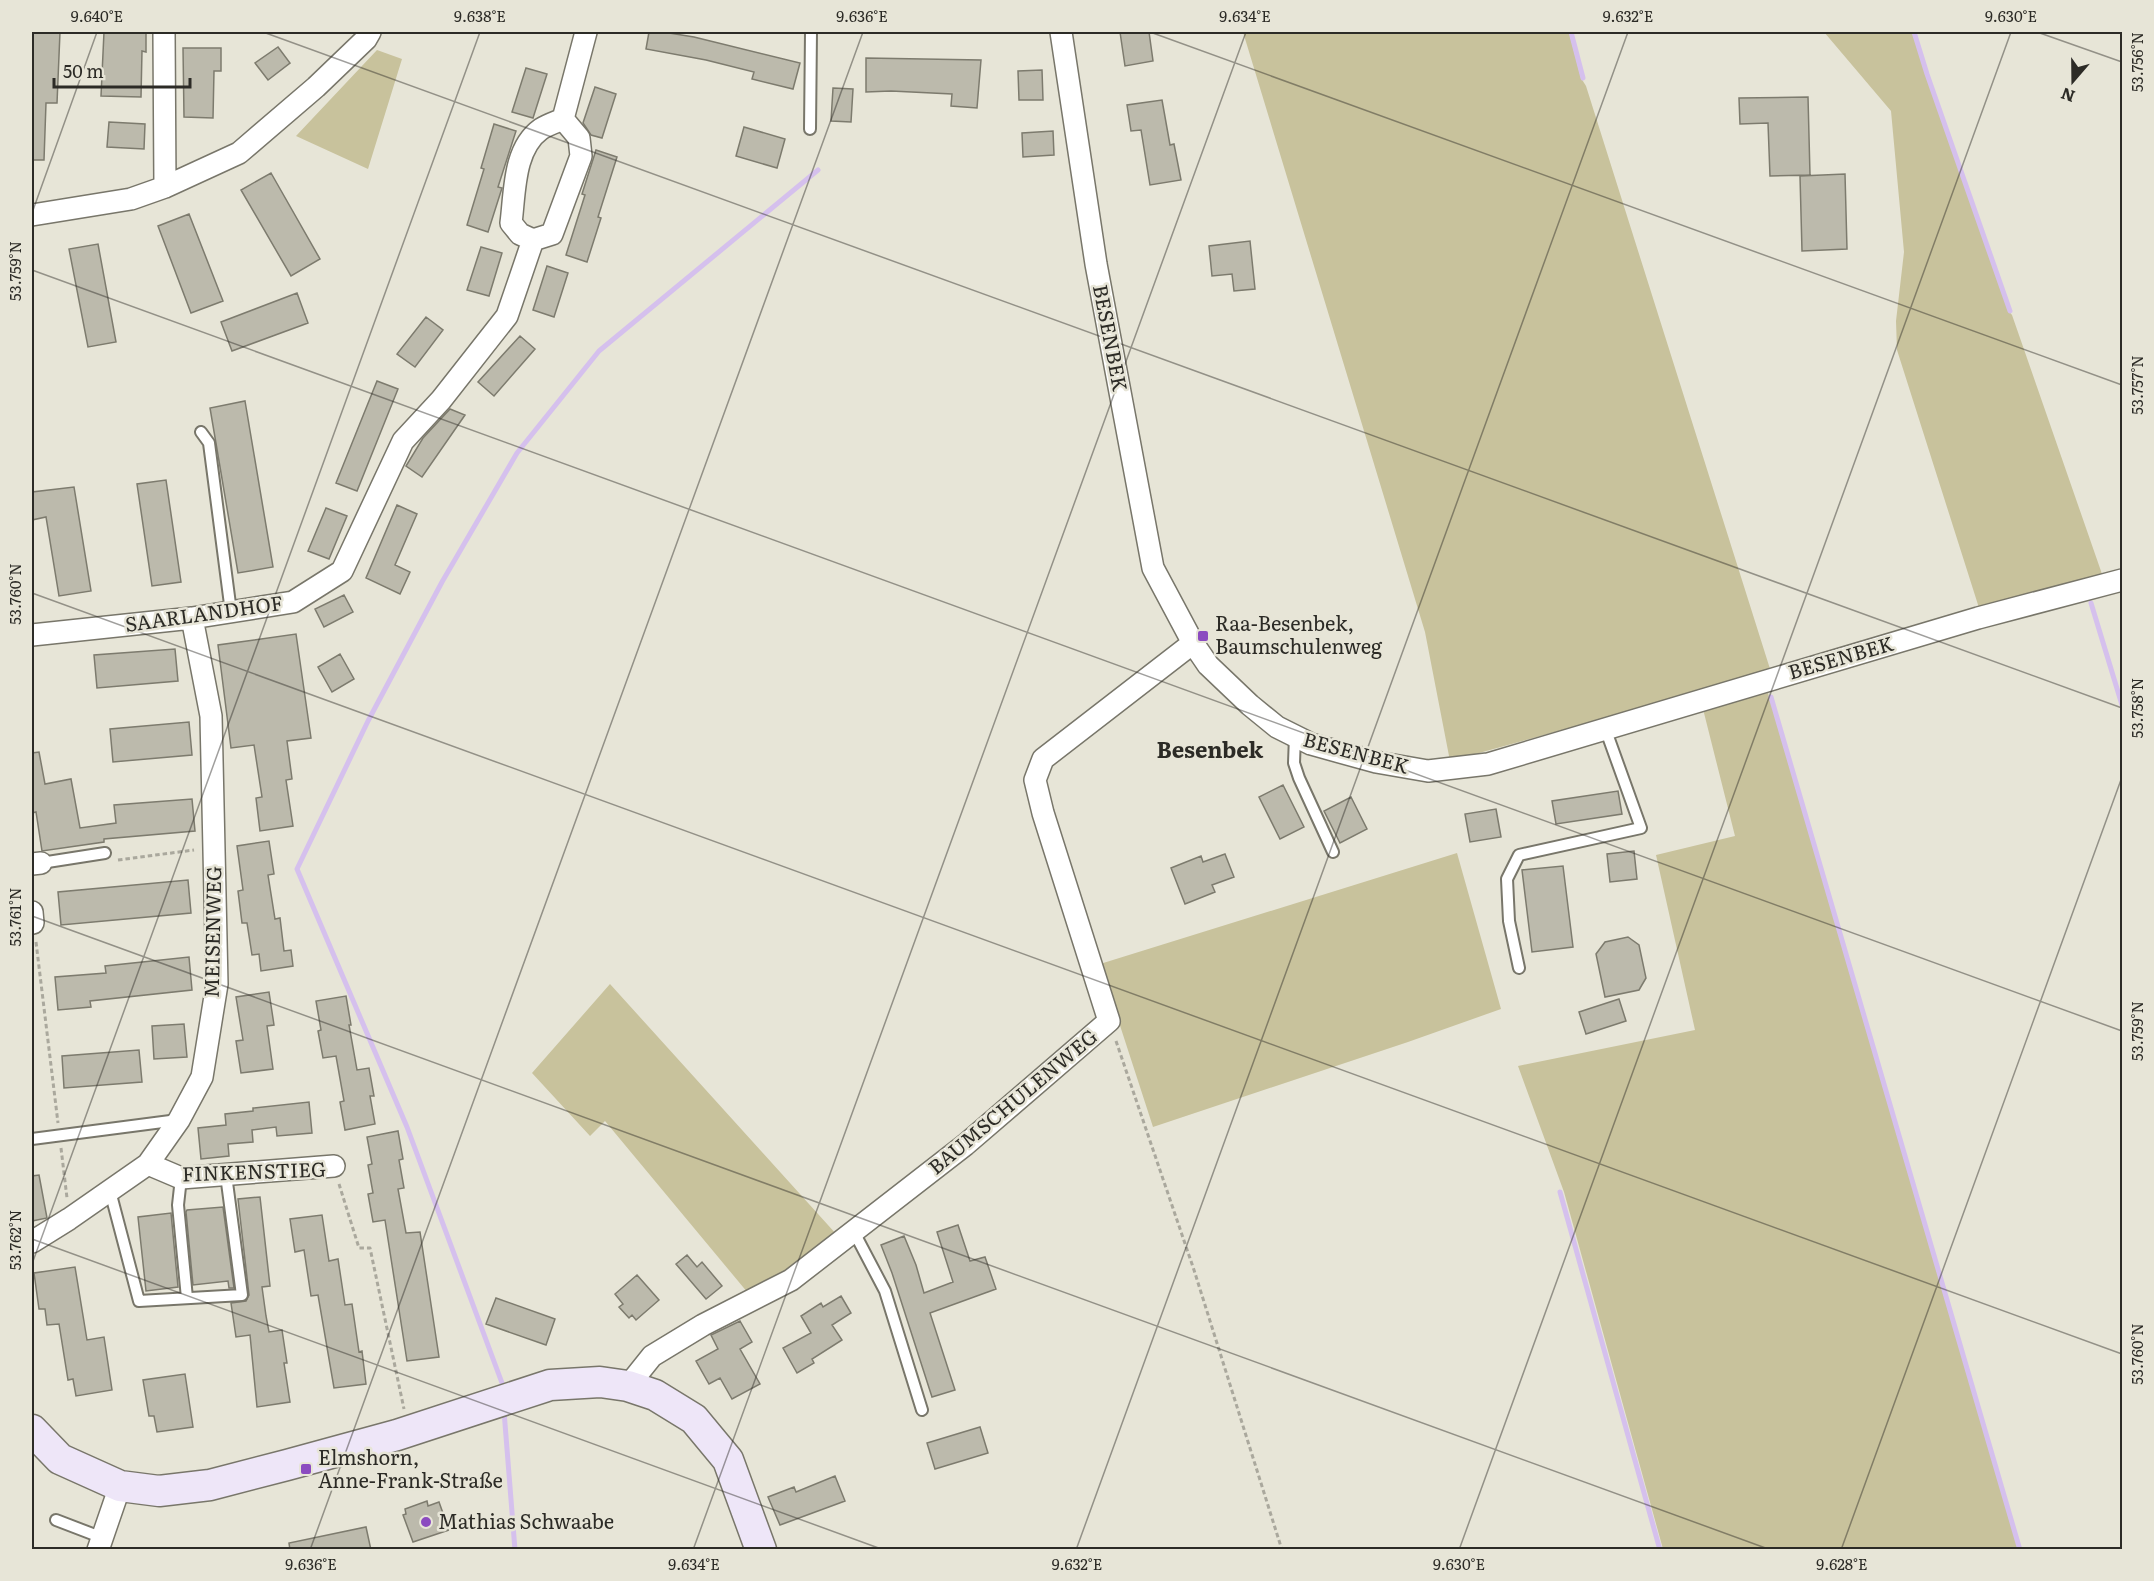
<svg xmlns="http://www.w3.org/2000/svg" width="2154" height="1581" font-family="Literata,serif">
<rect width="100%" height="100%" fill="#e7e5d7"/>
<path fill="#c8c29c" d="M1243,32h326l12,46 5,8 185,586 -321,89 -25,-129z
M1824,32h88l96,278 4,5 90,259 -122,37 -83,-261 -1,-29 8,-69 -13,-141z
M377,50l25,9 -34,110 -72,-33z
M1768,693l250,856h-355l-99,-357 -46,-126 177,-36 -39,-175 79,-19 -32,-127z
M1457,853l44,156 -93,33 -255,85 -53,-163z
M610,984l227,251 -46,35 -43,23 -143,-172 -15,15 -58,-63z"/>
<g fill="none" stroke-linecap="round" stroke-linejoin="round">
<path stroke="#d5c0ed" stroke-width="5" d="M1571,32l12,46
M1914,32l13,42 83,237
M2091,603l31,102
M1771,697l249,853
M1560,1192l100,358
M502,1383l-95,-256 -110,-258 71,-148 74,-139 75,-129 82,-102 219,-181
M504,1411l11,139"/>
</g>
<path fill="#bcbaac" stroke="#7d7b6e" stroke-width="1.5" d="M32,32h28l-3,71h-11l-2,57h-12z
M104,32h42v20l-4,-1 -1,46 -40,-1z
M649,32h14l31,5 106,26 -7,26 -41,-10 2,-7 -48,-12 -60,-11z
M1120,32h29l4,29 -28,5z
M278,47l12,16 -22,17 -13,-17z
M183,48h38v23h-7l-1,47 -29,-1z
M866,58l115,2 -4,48 -26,-2 1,-12 -61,-3 -25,1z
M526,68l21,6 -14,44 -21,-6z
M1042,70l1,30h-24l-1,-29z
M595,87l21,7 -14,44 -11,-3 -8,-12z
M833,88l20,1 -2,33 -20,-1z
M1808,97l2,78 -40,1 -2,-53 -28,1 -1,-26z
M1162,100l8,45 4,-1 7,36 -31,5 -9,-55 -10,1 -4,-26z
M109,122l36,2 -1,25 -37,-2z
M494,124l22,7 -18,56 4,1 -14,44 -21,-7 17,-56 -3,-1z
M744,127l41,12 -8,29 -41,-12z
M1053,131l1,24 -31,2 -1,-24z
M596,150l21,7 -19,60 3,1 -14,44 -21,-7 19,-60 -3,-1z
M271,173l49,86 -29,17 -50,-86z
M1845,174l2,75 -45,2 -2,-75z
M189,214l34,87 -32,12 -33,-87z
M1250,241l5,48 -21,2 -2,-17 -20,2 -3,-30z
M98,244l18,98 -28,5 -19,-98z
M481,247l21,6 -13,43 -22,-6z
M547,266l21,7 -14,44 -21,-7z
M297,293l11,30 -76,28 -11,-29z
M426,317l17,13 -28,37 -18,-13z
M520,336l15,13 -41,47 -16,-14z
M377,381l21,8 -41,102 -21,-8z
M245,401l28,166 -35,6 -28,-165z
M450,409l15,6 -43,62 -16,-11 17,-28z
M166,480l15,102 -29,4 -15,-102z
M74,487l17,104 -32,5 -13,-79 -14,3v-28z
M397,505l20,9 -22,51 15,7 -10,22 -34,-16z
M326,508l21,8 -18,43 -21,-8z
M344,595l9,17 -29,15 -9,-18z
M296,634l15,104 -24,3 5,38 -6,1 7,46 -33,5 -4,-33 6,-1 -8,-52 -23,3 -13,-103z
M175,649l3,32 -81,7 -3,-33z
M340,654l14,25 -22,13 -14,-25z
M189,722l3,33 -79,7 -3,-33z
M39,752l6,32 26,-5 9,49 36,-5 -2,-18 78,-6 3,32 -91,8v3l-62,9 -6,-39 -4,1v-60z
M1283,785l21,42 -24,12 -21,-42z
M1618,791l4,23 -66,10 -4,-23z
M1351,797l16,32 -27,14 -16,-32z
M1496,809l5,28 -31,5 -5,-28z
M269,841l5,33 -6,1 7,44 5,-1 4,33 7,-1 2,16 -32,5 -2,-17 -7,1 -5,-32h-5l-4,-32 5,-1 -6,-44z
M1634,851l3,28 -27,3 -3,-28z
M1225,854l9,23 -22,8 3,7 -30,12 -14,-36 30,-12 2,6z
M1563,866l10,81 -41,5 -10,-82z
M188,880l3,33 -130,12 -3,-33z
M1628,937l11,8 7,33 -7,12 -34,7 -9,-43 9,-12z
M189,957l3,33 -102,11 1,6 -33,3 -3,-33 51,-4 -1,-7z
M269,992l5,33 -7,1 6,43 -32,4 -5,-32 7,-1 -7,-43z
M346,996l5,29h-2l8,45 12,-2 5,28h-4l5,28 -30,6 -5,-28 4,-1 -8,-45 -13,2 -5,-27 3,-1 -5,-29z
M1619,999l7,22 -40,13 -7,-22z
M184,1024l3,33 -33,2 -2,-33z
M139,1050l3,32 -78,6 -2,-32z
M309,1102l3,31 -35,3 -1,-9 -24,3 1,12 -25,2 1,12 -28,3 -3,-31 28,-3 -1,-11 28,-3v-3z
M398,1131l5,28 -4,1 5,28 -6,1 8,44 14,-1 19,125 -32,4 -22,-141 -12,2 -5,-28 5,-1 -5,-28 4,-1 -5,-27z
M39,1175l8,43 -15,3v-45z
M260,1197l10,89 -8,1 4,29 3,16 13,-2 5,33h-3l6,39 -33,5 -7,-72 -14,2 -5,-34 15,-2 3,-6 -11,-96z
M223,1207l11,81h-5l-1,-7 -35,4 -7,-73 1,-2z
M171,1213l7,74 -32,4 -8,-74z
M322,1215l7,46 9,-2 7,46 7,-1 7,48 3,-1 4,33 -32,4 -16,-93 -7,1 -7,-46 -9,2 -5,-33z
M958,1225l12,36 15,-4 11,32 -66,24 25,77 -23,7 -40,-124 -11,-28 23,-9 12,29 8,28 29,-11 -16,-50z
M687,1255l10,12 5,-5 20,24 -16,13 -30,-35z
M75,1267l12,73 17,-3 8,53 -36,6 -3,-17 -5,1 -9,-56 -12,1 -2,-16h-6l-5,-36z
M637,1275l22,25 -23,20 -4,-5 -3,3 -10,-11 4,-3 -8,-10z
M841,1296l10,17 -19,12 10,15 -30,19 2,4 -17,10 -14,-25 28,-15 -10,-17 20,-13 2,4z
M496,1298l59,21 -9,26 -60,-21z
M740,1321l12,21 -12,7 20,35 -28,15 -12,-21 -11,6 -13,-23 22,-12 -7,-14z
M185,1374l8,53 -36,5 -3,-16h-5l-6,-36z
M980,1427l8,26 -53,16 -8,-26z
M835,1476l10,25 -65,24 -12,-28 26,-10 2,5z
M427,1501l1,5 11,-4 10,28 -36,12 -10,-27 3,-1 -1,-5z
M366,1527l5,23h-81l-1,-7z"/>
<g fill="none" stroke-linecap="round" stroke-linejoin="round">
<g stroke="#78766a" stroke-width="14">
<path id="service" d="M810,129l1,-97
M201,432l8,11 22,169
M1295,736l-1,27 5,15 34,74
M41,863l64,-10
M1519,968l-10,-47 -2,-42 12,-24 122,-27 -36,-100
M32,1139l146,-19
M181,1178l-3,27 9,93
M110,1191l29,110 103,-6 -16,-120
M854,1232l31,59 37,119
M56,1520l47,18"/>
</g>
<g stroke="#78766a" stroke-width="24">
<path id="minor" d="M164,32l1,155
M1061,32l35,232 57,304 40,75 15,22 42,40 27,22 34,17 65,18 52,9 60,-7 490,-146 144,-38
M32,215l99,-16 34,-12 74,-34 77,-66 50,-48 4,-7
M533,240l19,-6 29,-78 -2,-18 -16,-19
M32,635l160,-17 101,-16 49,-31 61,-130 38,-41 66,-84 26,-76 -13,-6 -9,-11c4,-30 2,-74 30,-94 6,-4 15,-7 22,-10l23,-87
M32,864l9,-1
M32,912l1,11
M148,1164l33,14 153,-12
M32,1242l37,-23 79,-55 31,-44 23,-43 15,-93 -6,-268 -19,-98
M628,1386l24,-30 51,-31 88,-45 174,-135 144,-124 -66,-208 -8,-33 8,-21 150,-116
M98,1550l22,-64"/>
</g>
<g stroke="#78766a" stroke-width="33">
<path id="secondary" d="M32,1430l28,29 60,27 39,5 51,-6 77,-20 110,-30 153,-50 50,-3 28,4 27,9 39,24 34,41 33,90"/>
</g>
<path stroke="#aaa89d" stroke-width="3" stroke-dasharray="4.5 3" stroke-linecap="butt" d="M118,860l76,-10
M36,942l22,181
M1116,1041l78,229 88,280
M61,1148l6,50
M339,1184l20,64h11l34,161"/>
<use href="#service" stroke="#fff" stroke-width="10"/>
<use href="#minor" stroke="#fff" stroke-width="21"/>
<use href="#secondary" stroke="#eee6f8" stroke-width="30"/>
</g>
<path fill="none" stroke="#2c2b26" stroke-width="1.5" stroke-opacity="0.45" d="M263,32l1859,676M1150,32l972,353M2037,32l85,30M32,213l65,-181M32,270l2090,761M32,593l2090,761M32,916l1739,634M32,1239l852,311M32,1264l448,-1232M310,1550l553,-1518M693,1550l553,-1518M1076,1550l552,-1518M1459,1550l552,-1518M1841,1550l281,-773"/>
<g fill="#8b4bc0" stroke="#e7e5d7" stroke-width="2">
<rect x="1197" y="630" width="12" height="12" rx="3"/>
<rect x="300" y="1463" width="12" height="12" rx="3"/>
<circle cx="426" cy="1522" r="6"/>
</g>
<g text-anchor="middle" stroke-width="5" stroke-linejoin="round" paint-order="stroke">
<g font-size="20" fill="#2c2b26" stroke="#e7e5d7">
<text transform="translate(1110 338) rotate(79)" y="7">BESENBEK</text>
<text transform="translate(204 614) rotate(-8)" y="7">SAARLANDHOF</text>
<text transform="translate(1841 658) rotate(-16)" y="7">BESENBEK</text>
<text transform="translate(1356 753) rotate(15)" y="7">BESENBEK</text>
<text transform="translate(213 932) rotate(-89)" y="7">MEISENWEG</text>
<text transform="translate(1013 1102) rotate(-40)" y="7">BAUMSCHULENWEG</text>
<text transform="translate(254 1172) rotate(-2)" y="7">FINKENSTIEG</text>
</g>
<g font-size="20" fill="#2c2b26" stroke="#e7e5d7" text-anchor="start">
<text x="1215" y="631">Raa-Besenbek,<tspan x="1215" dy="23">Baumschulenweg</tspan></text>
<text x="318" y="1465">Elmshorn,<tspan x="318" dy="23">Anne-Frank-Straße</tspan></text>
<text x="438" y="1529">Mathias Schwaabe</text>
</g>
<g font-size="22" font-weight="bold" fill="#2c2b26" stroke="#e7e5d7">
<text x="1210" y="758">Besenbek</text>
</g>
</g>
<rect width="2154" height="1581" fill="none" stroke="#e7e5d7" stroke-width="66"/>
<g transform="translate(2073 81) rotate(200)" stroke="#e7e5d7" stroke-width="4.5" paint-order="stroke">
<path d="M0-4.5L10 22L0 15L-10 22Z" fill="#2c2b26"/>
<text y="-9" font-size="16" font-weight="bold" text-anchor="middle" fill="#2c2b26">N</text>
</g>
<path d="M54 78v9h136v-9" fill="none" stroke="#2c2b26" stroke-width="3"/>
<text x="63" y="78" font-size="18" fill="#2c2b26" stroke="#e7e5d7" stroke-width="4.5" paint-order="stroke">50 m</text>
<rect x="33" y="33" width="2088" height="1515" fill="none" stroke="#2c2b26" stroke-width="2"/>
<g font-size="15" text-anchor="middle" fill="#2c2b26">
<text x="97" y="22">9.640°E</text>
<text x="480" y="22">9.638°E</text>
<text x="862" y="22">9.636°E</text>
<text x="1245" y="22">9.634°E</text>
<text x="1628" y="22">9.632°E</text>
<text x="2011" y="22">9.630°E</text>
<text transform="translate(2138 62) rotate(-90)" y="5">53.756°N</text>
<text transform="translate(16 271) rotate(-90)" y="5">53.759°N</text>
<text transform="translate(2138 385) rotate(-90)" y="5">53.757°N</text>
<text transform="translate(16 594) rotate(-90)" y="5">53.760°N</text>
<text transform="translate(2138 708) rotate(-90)" y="5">53.758°N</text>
<text transform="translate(16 917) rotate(-90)" y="5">53.761°N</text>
<text transform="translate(2138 1031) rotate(-90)" y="5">53.759°N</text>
<text transform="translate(16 1240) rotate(-90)" y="5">53.762°N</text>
<text transform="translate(2138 1354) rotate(-90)" y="5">53.760°N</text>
<text x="311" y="1570">9.636°E</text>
<text x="694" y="1570">9.634°E</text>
<text x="1077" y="1570">9.632°E</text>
<text x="1459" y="1570">9.630°E</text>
<text x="1842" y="1570">9.628°E</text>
</g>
</svg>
